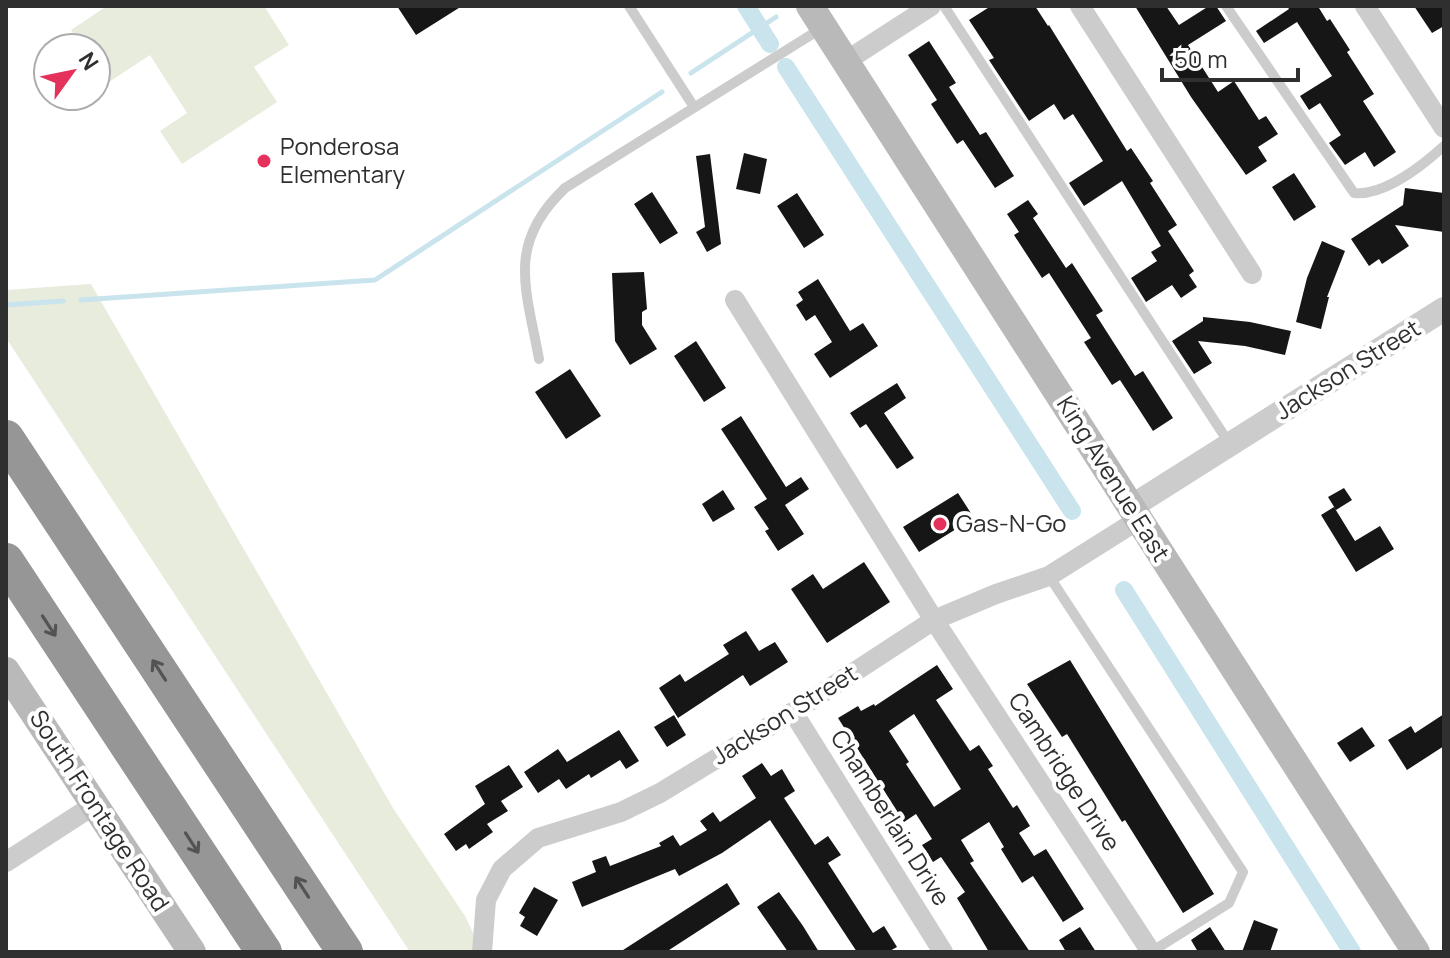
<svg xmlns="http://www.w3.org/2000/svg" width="1450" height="958" font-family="Manrope,sans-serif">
<rect width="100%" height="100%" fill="#fff"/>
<path fill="#e7ecdd" d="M107,6h157l25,39 -35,22 23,35 -95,62 -22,-33 27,-18 -37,-58 -44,29 -10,-15v-21h-13l-12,-18z
M91,284l302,524 72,108 17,36h-72l-404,-614v-48z"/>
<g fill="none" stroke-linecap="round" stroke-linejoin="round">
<path stroke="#c9e4ec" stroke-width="5" d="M691,73l85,-56
M81,300l294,-20 287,-188
M6,305l57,-4"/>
<path stroke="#c9e4ec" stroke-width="18" d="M746,6l24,38
M786,67l286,444
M1124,590l228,362"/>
</g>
<path fill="#161616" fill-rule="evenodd" d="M397,6h65l-46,29z
M991,6h44l13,20 1,-1 78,126 4,-3 22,33 -3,2 27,42 -9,6 26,40 -5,4 8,12 -16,11 -9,-13 -26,17 -15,-24 26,-17 -6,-9 10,-6 -39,-65 -38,25 -15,-23 34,-22 -30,-47 -9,6 -10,-16 -25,17 -40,-61 5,-2 -25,-38z
M1135,6h31l13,19 30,-19h7l10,15 -38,24 30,47 16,-11 25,39 7,-4 12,18 -20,13 9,14 -21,14 -55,-78z
M1287,6h34l-2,2 8,13 3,-2 20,31 -3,2 27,42 -11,7 33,51 -22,15 -9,-15 -20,13 -16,-22 12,-8 -21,-32 -11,7 -9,-14 32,-20 -35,-54 -33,21 -8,-12 33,-22z
M1414,6h30v20l-12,7z
M929,41l27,42 -7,4 31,48 6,-3 28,44 -19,12 -32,-48 -6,4 -26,-40 6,-4 -29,-45z
M744,153l23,6 -7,35 -24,-5z
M710,154l11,90 -14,8 -11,-20 9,-5 -9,-71z
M1294,173l22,34 -22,14 -22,-34z
M1405,188l39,5v39l-49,-7 14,21 -27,18 -3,-5 -10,7 -18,-27 52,-34z
M652,192l26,41 -18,11 -26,-40z
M797,193l27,42 -20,13 -27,-42z
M1028,200l10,14 -5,4 33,50 6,-5 31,48 -7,4 39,61 8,-5 30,47 -20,13 -33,-51 -8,5 -28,-43 7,-4 -42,-65 -7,5 -28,-43 5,-3 -12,-18z
M1322,241l23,10 -18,46h2l-8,32 -25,-7 11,-44z
M644,272l3,37 -5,3v13l15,24 -27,16 -15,-24 -3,-68z
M818,279l32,52 13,-8 15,23 -48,32 -16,-24 18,-12 -17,-27 -9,6 -10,-16 7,-5 -5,-8z
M1203,317l47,5 41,9 -6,24 -40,-9 -47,-5 14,22 -18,11 -22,-33 31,-20z
M696,341l30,47 -22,14 -30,-46z
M570,369l31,47 -35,23 -31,-47z
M897,383l9,15 -22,15 30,45 -17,11 -31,-45 -6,4 -10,-15z
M741,416l45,71 15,-10 8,12 -24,16 19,29 -26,17 -13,-20 4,-2 -15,-22 13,-8 -46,-70z
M1344,488l8,12 -16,10 -8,-13z
M723,490l12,19 -22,13 -11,-18z
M958,493l16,25 -55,34 -16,-25z
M1334,507l21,34 25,-15 14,23 -38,23 -35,-57z
M864,562l26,40 -63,41 -36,-54 22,-15 10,15z
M746,631l13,20 16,-9 13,20 -38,24 -7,-11 -65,43 -19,-30 21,-14 5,8 44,-28 -6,-9z
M1070,660l144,234 -31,19 -58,-93 -3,2 -55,-88 -5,3 -35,-53z
M937,665l16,24 -17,11 34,51 9,-6 14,21 -5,3 25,39 4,-3 13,21 -11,7 15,23 12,-7 38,60 -21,13 -30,-46 -11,7 -21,-34 3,-2 -15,-25 -28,18 13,21 -4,2 60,89h-41l-32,-54 8,-6 -24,-35 -8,5 -11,-17 10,-6 -16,-25 -12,8 -66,-104 20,-12 3,5 13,-7 1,2zM914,714l47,75 -27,18 -28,-43 3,-2 -20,-31z
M1444,714v32l-37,24 -19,-30 23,-14 4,7z
M674,715l12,20 -19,12 -13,-20z
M1362,727l13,19 -25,16 -13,-19z
M619,730l20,31 -13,8 -6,-9 -29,18 -2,-4 -23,15 -7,-10 -21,14 -14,-21 34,-23 9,13z
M762,763l9,13 11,-7 13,22 -11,7 31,47 13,-9 13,19 -13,8 45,70 11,-7 13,21 -9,5h-31l-87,-132 -48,33 -43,23 -4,-7 -93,38 -10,-25 24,-10 -4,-11 14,-5 4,10 51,-20 -2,-3 14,-8 7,11 27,-16 -7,-9 13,-9 7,10 36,-24 -14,-22z
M509,765l14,22 -22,14 7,10 -21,13 6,8 -24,17 -3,-5 -10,7 -12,-17 41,-30 -10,-18z
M727,883l13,21 -74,48h-46z
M534,887l24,13 -21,36 -17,-10 5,-9 -6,-4z
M779,892l24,34 16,26h-31l-31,-45z
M1254,920l24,9 -8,23h-28z
M1080,927l16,25h-30l-7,-12z
M1210,927l16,25h-28l-7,-12z"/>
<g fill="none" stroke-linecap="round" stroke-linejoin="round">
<path stroke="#ccc" stroke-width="10" d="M629,6l65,101
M944,6l285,437
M1226,6l128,187c30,3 68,-27 90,-47
M539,359c-13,-71 -33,-115 26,-171l257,-160
M1049,576l194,296 -14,31 -78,49"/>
<path stroke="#ccc" stroke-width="20" d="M1080,6l172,268
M1365,6l79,122
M846,61l85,-55
M735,300l199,320 217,332
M793,712l150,240
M6,862l88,-57
M482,952l4,-52 16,-31 36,-31 83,-26 39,-19 133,-81 141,-92 62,-26 53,-18 89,-56"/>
<path stroke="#ccc" stroke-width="24" d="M1131,507l313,-198"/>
<path stroke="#b9b9b9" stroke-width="28" d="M810,6l606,946
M6,671l186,281"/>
<path stroke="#969696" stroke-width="36" d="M6,438l339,514
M6,561l258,391"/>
</g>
<defs><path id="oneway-shaft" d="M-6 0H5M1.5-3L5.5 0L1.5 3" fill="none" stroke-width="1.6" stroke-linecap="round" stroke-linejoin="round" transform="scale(2)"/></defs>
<g stroke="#535353">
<use href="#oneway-shaft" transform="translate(49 626) rotate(57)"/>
<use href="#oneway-shaft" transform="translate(159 670) rotate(-123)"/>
<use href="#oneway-shaft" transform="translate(192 843) rotate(57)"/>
<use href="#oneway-shaft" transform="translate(302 887) rotate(-123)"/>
</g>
<g fill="#e4325d" stroke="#fff" stroke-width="3">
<circle cx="264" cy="161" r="8"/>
<circle cx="940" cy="524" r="8"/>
</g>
<g text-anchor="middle" stroke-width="8" stroke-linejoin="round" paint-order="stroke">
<g font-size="24" fill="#2f2f2f" stroke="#fff" text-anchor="start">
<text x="280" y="155">Ponderosa<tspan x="280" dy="28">Elementary</tspan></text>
<text x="956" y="532">Gas-N-Go</text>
</g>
<g font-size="24" fill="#2f2f2f" stroke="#fff">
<text transform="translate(1348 370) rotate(-32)" y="8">Jackson Street</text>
<text transform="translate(1113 479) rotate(58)" y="8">King Avenue East</text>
<text transform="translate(785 715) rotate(-32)" y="8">Jackson Street</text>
<text transform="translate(1064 772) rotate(57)" y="8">Cambridge Drive</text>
<text transform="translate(99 811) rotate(57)" y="8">South Frontage Road</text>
<text transform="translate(890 818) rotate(58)" y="8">Chamberlain Drive</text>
</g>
</g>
<rect width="1450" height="958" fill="none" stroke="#2f2f2f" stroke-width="16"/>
<g transform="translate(72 72) rotate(57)"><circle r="38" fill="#ffffff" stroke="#acacac" stroke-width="2"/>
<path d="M0-6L14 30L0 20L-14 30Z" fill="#e4325d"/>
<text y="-12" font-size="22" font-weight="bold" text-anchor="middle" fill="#2f2f2f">N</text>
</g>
<path d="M1162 68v12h136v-12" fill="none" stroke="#2f2f2f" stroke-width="4"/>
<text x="1174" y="68" font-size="24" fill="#2f2f2f" stroke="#ffffff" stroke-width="6" paint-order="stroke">50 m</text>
</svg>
